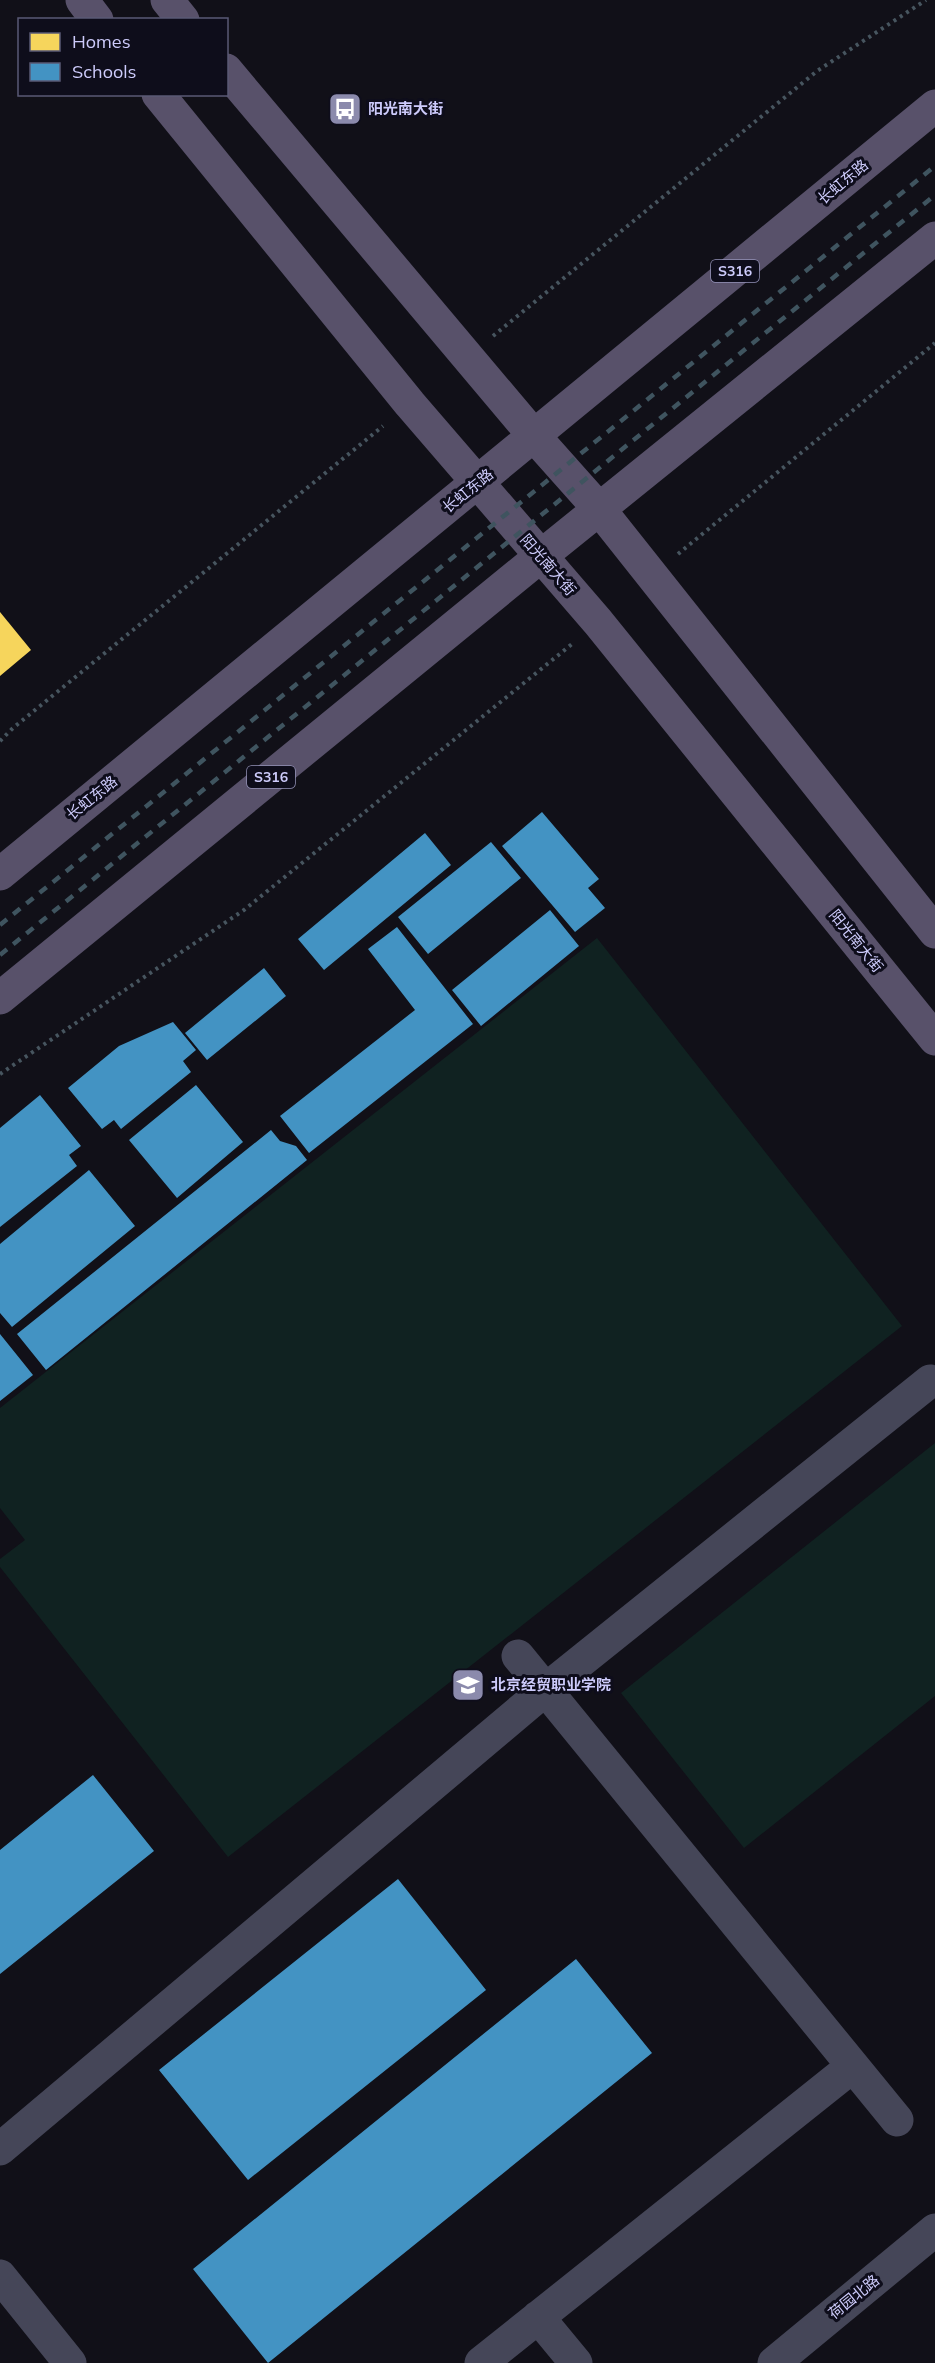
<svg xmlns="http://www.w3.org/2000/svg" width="935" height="2363" font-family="Mulish,'Noto Sans SC',sans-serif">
<rect width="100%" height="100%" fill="#111018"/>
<path fill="#102221" d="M597,938l305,388 -674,531 -228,-290v-8l25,-19 -25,-32v-100z
M935,1443v253l-191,152 -123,-155z"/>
<path fill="#f6d55c" d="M0,612l31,38 -31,26z"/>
<path fill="#4393c3" d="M542,812l57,67 -11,9 17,20 -30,24 -73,-86z
M425,833l26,32 -127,105 -26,-31z
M491,842l30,36 -93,76 -30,-37z
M550,910l29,36 -98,80 -29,-36z
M397,927l76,97 -164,129 -29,-37 135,-106 -47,-61z
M264,968l22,28 -79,64 -22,-27z
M173,1022l23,28 -13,11 8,11 -70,57 -7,-9 -12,9 -34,-41 51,-42z
M196,1085l47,57 -66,56 -48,-58z
M40,1095l41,51 -12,9 8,11 -77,61v-99z
M271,1130l9,11 16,5 11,14 -261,210 -29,-36z
M89,1170l46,56 -123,101 -12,-14v-69z
M0,1334l33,41 -33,26z
M93,1775l61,76 -154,123v-124z
M398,1879l88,111 -238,190 -89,-110z
M576,1959l76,94 -384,310 -75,-94z"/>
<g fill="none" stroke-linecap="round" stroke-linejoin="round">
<path stroke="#47555f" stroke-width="4" stroke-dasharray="3 4.5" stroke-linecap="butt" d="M493,336l324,-265 109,-71
M678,554l257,-211
M0,741l13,-13 370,-302
M0,1074l244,-164 328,-266"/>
<path stroke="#454658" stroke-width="33" d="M518,1656l379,464
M0,2149l545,-459 385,-309
M0,2276l70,87
M538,2317l38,46
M481,2363l372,-297"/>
<path stroke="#454658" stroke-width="33" d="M774,2363l161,-133"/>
<path stroke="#58516a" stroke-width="33" d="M82,0l15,20
M167,0l16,20
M226,70l309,367 65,73 335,422
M158,94l252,310 188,218 337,417
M0,874l935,-768
M0,998l541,-442 394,-318"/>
<path stroke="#3f545f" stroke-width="4.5" stroke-dasharray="9 8" stroke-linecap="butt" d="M0,925l935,-759
M0,955l935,-760"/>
</g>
<defs>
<g id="bus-square" transform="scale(1.725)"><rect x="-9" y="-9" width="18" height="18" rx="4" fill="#8b8aac" stroke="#0e0d1b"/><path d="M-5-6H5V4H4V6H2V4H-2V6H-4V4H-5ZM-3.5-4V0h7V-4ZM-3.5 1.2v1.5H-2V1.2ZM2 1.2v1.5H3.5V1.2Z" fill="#fff"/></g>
<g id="university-square" transform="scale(1.725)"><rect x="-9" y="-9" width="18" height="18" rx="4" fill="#8b8aac" stroke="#0e0d1b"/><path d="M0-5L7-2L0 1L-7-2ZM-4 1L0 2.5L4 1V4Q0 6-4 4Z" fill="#fff"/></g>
</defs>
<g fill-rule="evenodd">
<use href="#bus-square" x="345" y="109"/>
<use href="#university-square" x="468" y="1685"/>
</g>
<g text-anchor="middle" stroke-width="6" stroke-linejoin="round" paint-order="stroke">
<g fill="#0e0d1b" stroke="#9492b8" stroke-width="1.5">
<rect x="711" y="260" width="48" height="22" rx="4.5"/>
<rect x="247" y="766" width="48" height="22" rx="4.5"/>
</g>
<g font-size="14" font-weight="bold" fill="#cdcbfb">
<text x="735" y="276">S316</text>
<text x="271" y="782">S316</text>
</g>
<g font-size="15" font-weight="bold" fill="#cdcbfb" stroke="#0e0d1b" text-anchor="start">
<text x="368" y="114">阳光南大街</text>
<text x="491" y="1690">北京经贸职业学院</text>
</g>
<g font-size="15" fill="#cdcbfb" stroke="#0e0d1b">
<text transform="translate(843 182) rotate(-40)" y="5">长虹东路</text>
<text transform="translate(468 491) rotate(-39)" y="5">长虹东路</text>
<text transform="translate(548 565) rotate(49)" y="5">阳光南大街</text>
<text transform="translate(92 798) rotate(-39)" y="5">长虹东路</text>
<text transform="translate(856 941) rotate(51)" y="5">阳光南大街</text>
<text transform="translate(854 2297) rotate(-39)" y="5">荷园北路</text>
</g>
</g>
<rect x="18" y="18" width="210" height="78" fill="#0e0d1b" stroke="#5a5975" stroke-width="1.5"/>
<rect x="30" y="33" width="30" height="18" fill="#f6d55c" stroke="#5a5975" stroke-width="1.5"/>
<text x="72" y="48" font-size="18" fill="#cdcbfb">Homes</text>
<rect x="30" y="63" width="30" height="18" fill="#4393c3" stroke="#5a5975" stroke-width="1.5"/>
<text x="72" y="78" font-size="18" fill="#cdcbfb">Schools</text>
</svg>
